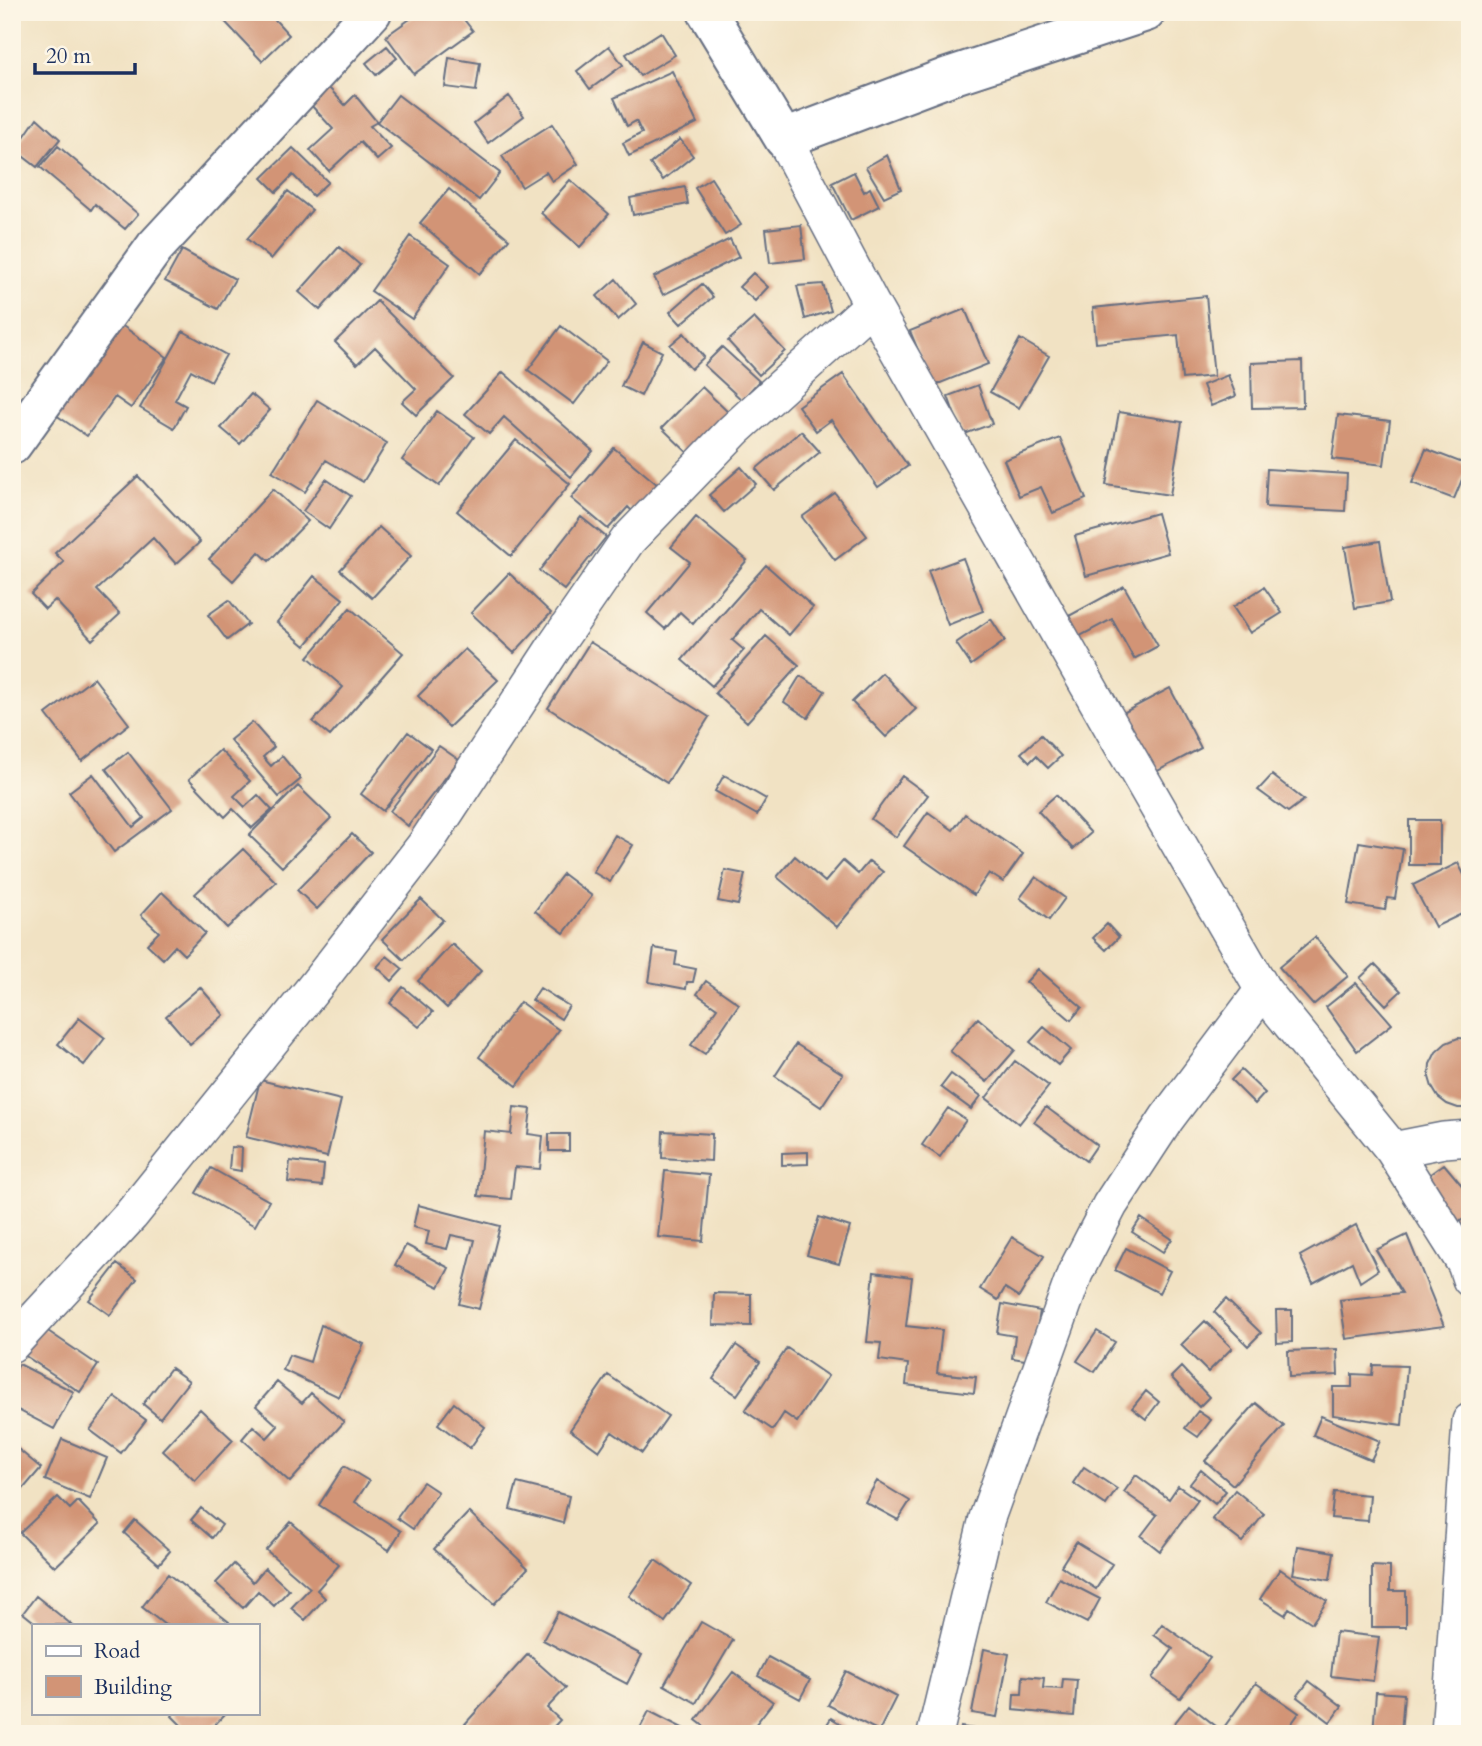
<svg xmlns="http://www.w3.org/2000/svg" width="1482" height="1746" font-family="Cardo,serif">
<rect width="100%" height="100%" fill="#fcf5e5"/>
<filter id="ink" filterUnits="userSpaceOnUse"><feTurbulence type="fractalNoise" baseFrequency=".0143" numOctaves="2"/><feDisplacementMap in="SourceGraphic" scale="14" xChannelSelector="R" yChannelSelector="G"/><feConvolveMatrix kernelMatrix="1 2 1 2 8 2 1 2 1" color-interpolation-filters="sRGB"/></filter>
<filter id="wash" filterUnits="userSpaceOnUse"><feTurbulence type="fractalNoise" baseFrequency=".00686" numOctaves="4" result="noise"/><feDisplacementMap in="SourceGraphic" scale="28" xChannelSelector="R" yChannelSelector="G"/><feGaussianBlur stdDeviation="1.57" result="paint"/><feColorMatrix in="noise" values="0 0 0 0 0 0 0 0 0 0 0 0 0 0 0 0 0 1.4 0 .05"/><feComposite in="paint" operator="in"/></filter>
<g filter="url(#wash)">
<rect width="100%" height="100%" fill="#f1e2c3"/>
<g id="blocks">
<path fill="#d29476" d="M216,12h52l21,23 -27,26z
M420,12h38l15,19 -59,43 -28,-38z
M661,32l14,23 -35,21 -14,-22z
M387,46l10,12 -21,17 -10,-12z
M609,46l14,19 -33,24 -13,-18z
M449,58l31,5 -4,28 -31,-4z
M672,71l25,52 -68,33 -6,-13 19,-10 -6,-12 -9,5 -13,-28z
M329,88l16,17 10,-10 22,27 -7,4 21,22 -14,12 -17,-18 -31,29 -19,-21 23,-21 -23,-25z
M398,95l102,78 -21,27 -102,-78z
M509,96l15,20 -36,27 -14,-20z
M37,118l23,21 -23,28 -22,-17z
M552,124l26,40 -26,17 -6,-9 -24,15 -20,-31z
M680,139l13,17 -30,24 -13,-16z
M58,146l80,68 -13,15 -30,-25 -4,6 -51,-43z
M293,148l35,34 -15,14 -20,-21 -17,17 -14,-14z
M887,155l14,34 -17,8 -18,-30z
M854,172l10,20 6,-4 9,18 -28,14 -19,-37z
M711,178l30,47 -16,10 -30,-47z
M570,180l39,34 -29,33 -39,-34z
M685,187l3,17 -55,11 -3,-17z
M449,189l60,50 -29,35 -60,-51z
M288,191l24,19 -41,49 -24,-20z
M801,225l4,34 -35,4 -4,-34z
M410,236l40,28 -38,55 -41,-28z
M730,239l9,18 -76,38 -9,-18z
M339,247l21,18 -40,45 -21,-18z
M182,250l53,29 -17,30 -53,-28z
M753,273l15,14 -13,14 -16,-14z
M616,279l20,25 -18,16 -21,-24z
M702,284l11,13 -32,27 -11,-12z
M823,284l8,27 -26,8 -8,-33z
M1206,296l8,80 -32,3 -4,-44 -82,8 -3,-35z
M377,301l77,77 -38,37 -14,-13 14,-13 -41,-42 -18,17 -22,-22z
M965,309l23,55 -55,22 -23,-55z
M754,318l31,33 -26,24 -31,-34z
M114,320l53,37 -36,51 -16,-11 -28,39 -37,-25z
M561,326l46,35 -33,43 -46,-34z
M183,331l43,24 -15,26 -20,-11 -16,30 11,6 -12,22 -34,-20z
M684,333l20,24 -13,12 -21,-24z
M1020,339l29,17 -30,52 -29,-16z
M643,342l19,10 -21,44 -20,-10z
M722,347l37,34 -17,19 -38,-35z
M1302,361l1,46 -51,1 -1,-45z
M503,372l90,79 -22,26 -67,-60 -15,17 -24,-20z
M843,374l65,92 -30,21 -47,-67 -15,11 -18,-25z
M1228,375l8,21 -25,10 -8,-21z
M978,385l14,39 -30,11 -14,-39z
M702,387l31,30 -40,41 -31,-30z
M251,394l19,16 -30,34 -19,-16z
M317,400l70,43 -24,39 -37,-22 -21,32 -33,-20z
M437,411l37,26 -35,49 -37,-26z
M1119,412l63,10 -12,73 -64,-10z
M1338,415l52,6 -6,44 -52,-6z
M801,431l19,21 -46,38 -18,-21z
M1060,438l26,61 -33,14 -12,-26 -22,9 -15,-36z
M516,440l54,44 -59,72 -54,-45z
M614,448l44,37 -24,28 -6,-6 -20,22 -37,-31z
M1426,449l42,16 -14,34 -42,-16z
M741,467l15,17 -32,28 -15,-17z
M1267,469l80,5 -2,37 -80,-4z
M138,476l62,66 -24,22 -23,-26 -56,52 23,24 -28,26 -37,-40 -10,9 -14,-15 33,-32 -9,-9z
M326,479l25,17 -22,33 -26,-18z
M273,489l35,32 -39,40 -10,-9 -26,29 -24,-22z
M835,493l32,43 -32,24 -33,-43z
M1157,513l11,40 -82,23 -11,-40z
M581,517l25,20 -42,53 -25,-19z
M696,517l51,43 -54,64 -13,-12 -15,17 -18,-16 43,-51 -19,-15z
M379,527l32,29 -39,42 -32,-28z
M1380,541l10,61 -35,6 -10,-61z
M963,558l20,53 -35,14 -20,-54z
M766,565l47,42 -24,28 -30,-26 -27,31 12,10 -32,36 -30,-26z
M509,573l42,40 -37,40 -43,-40z
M314,576l29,23 -38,47 -28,-24z
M1124,586l34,60 -24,13 -22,-40 -43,23 -11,-20z
M1264,587l18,26 -32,20 -17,-26z
M229,600l19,24 -21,16 -19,-25z
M350,608l53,45 -73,83 -17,-14 30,-35 -35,-30z
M991,619l14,22 -34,24 -15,-22z
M766,636l33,29 -52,57 -32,-29z
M590,642l119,75 -42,66 -119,-75z
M465,649l33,31 -49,47 -31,-31z
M882,673l34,36 -30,28 -34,-35z
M800,676l25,15 -17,27 -24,-16z
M94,678l35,46 -47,37 -36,-47z
M1170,688l31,60 -47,25 -31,-60z
M252,722l22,25 -11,10 8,9 11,-10 19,23 -22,18 -49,-57z
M408,732l23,17 -48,62 -22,-17z
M1041,735l20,21 -13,12 -12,-12 -6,6 -9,-9z
M439,746l20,14 -51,66 -18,-15z
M220,750l30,31 -16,15 11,11 13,-12 14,15 -20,18 -19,-19 -8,8 -36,-38z
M128,752l44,57 -58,43 -45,-60 24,-18 40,53 11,-9 -38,-49z
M724,775l42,24 -9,16 -42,-24z
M1272,775l32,25 -16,12 -30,-22z
M902,776l26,19 -32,42 -25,-18z
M298,786l33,32 -49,49 -33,-32z
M1056,795l35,38 -18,16 -35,-38z
M928,812l25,18 12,-16 58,40 -20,28 -14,-9 -15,22 -70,-49z
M1409,820h31v45h-31z
M352,834l19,18 -54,57 -20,-19z
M615,835l18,10 -23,37 -17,-10z
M1359,842l44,7 -8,50 -8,-1 -2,12 -37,-6z
M243,849l33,33 -49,46 -32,-34z
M795,856l30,26 18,-21 15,13 11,-13 14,11 -46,55 -60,-50z
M1458,863l12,23v24l-35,17 -22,-42z
M725,870l20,4 -7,31 -20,-4z
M563,874l29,22 -28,37 -29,-22z
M1036,877l29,21 -16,22 -29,-22z
M162,892l43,41 -21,22 -9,-9 -12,13 -16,-15 12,-12 -18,-17z
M421,899l22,21 -39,40 -22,-21z
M1107,924l12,13 -13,13 -13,-12z
M1315,937l33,39 -35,29 -34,-38z
M452,944l29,27 -34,37 -29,-27z
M654,948l23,4 -2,13 21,4 -3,13h-6l-1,7 -37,-7z
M387,956l16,13 -11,12 -15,-14z
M1375,964l26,27 -15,14 -26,-27z
M1038,969l44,38 -11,13 -45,-38z
M706,981l33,23 -34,50 -14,-9 26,-37 -20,-14z
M1356,983l36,41 -35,27 -31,-44z
M200,987l24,28 -34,29 -24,-28z
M403,987l30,25 -14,15 -29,-24z
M540,988l29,18 -8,13 -29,-19z
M520,1002l39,28 -42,56 -38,-29z
M79,1018l26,20 -21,27 -26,-21z
M978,1018l37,32 -28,32 -37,-31z
M1044,1027l27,23 -13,15 -28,-23z
M1458,1038l12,1v69h-12l-11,-4 -9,-7 -6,-10 -3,-10 1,-13 6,-12 10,-9z
M796,1044l47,30 -22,33 -46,-31z
M1015,1061l34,25 -30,38 -33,-26z
M1241,1070l24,23 -10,11 -24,-24z
M951,1074l30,22 -10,13 -30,-22z
M260,1080l81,20 -14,57 -81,-20z
M514,1107l17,2 -3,25 15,2 -3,33 -25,-2 -4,32 -33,-3 6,-65 27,3z
M1046,1107l51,38 -11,16 -52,-39z
M948,1108l18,12 -26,37 -18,-12z
M663,1131l49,3 -1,27 -49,-3z
M549,1134h20v17h-20z
M231,1147l11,1 -1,23 -12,-2z
M808,1152v12l-26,1v-12z
M290,1161l34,4 -2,21 -34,-4z
M1444,1164l26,31v21l-21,11 -23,-50z
M211,1168l58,33 -14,25 -59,-33z
M665,1171l44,4 -6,66 -45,-4z
M418,1205l82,21 -21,83 -20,-5 16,-64 -24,-5 -4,14 -21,-5 3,-13 -16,-4z
M819,1217l31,10 -11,37 -32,-9z
M1141,1218l31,21 -9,13 -31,-20z
M1356,1225l22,45 -18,12 -8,-20 -39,21 -13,-27z
M1407,1235l37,91 -98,13 -6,-39 62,-7 -26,-43z
M1012,1237l32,19 -25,41 -14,-9 -7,12 -18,-11z
M406,1245l43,23 -10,19 -44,-22z
M1126,1248l44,23 -11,22 -44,-23z
M117,1264l20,15 -27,36 -21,-15z
M874,1272l38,5 -6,49 36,4 -5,43 39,4 -2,16 -68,-8 2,-21 -29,-4 2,-17 -14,-1z
M714,1293l37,1v32l-38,-1z
M1226,1299l35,34 -13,13 -34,-34z
M1002,1304l38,7 -8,50 -20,-3 3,-22 -18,-3z
M1276,1310h16v32l-15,1z
M1205,1321l27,27 -24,24 -27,-27z
M39,1325l59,40 -18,27 -59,-39z
M321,1325l43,19 -25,53 -56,-27 6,-15 21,7z
M1097,1331l18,11 -20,30 -18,-11z
M736,1345l24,17 -23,33 -24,-16z
M787,1348l41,28 -31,46 -13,-9 -11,17 -28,-19z
M1337,1349l1,26 -49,2 -1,-26z
M19,1364l55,28 -20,37 -42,-22v-30z
M1373,1365l34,1 -5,59 -69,-10v-28h19v-13l20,1z
M1181,1367l28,30 -10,10 -28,-30z
M171,1368l18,13 -29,37 -17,-14z
M608,1375l60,41 -26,37 -30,-21 -13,19 -29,-21z
M277,1382l25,21 9,-10 33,29 -54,60 -48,-43 11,-13 14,12 11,-12 -22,-20z
M1146,1391l13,11 -13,17 -14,-11z
M115,1397l31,23 -25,33 -31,-23z
M454,1403l31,24 -15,21 -32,-24z
M1256,1403l28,23 -51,59 -28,-24z
M200,1409l33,31 -38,41 -33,-31z
M1198,1411l13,9 -13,17 -13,-9z
M1321,1416l59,25 -9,19 -58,-25z
M62,1439l45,19 -17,41 -45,-19z
M18,1449l23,19 -29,34v-46z
M344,1466l25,15 -14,21 46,29 -12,19 -70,-45z
M1084,1467l33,22 -11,16 -33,-22z
M1201,1470l25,21 -11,13 -25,-20z
M1136,1475l33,24 9,-13 20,14 -38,51 -19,-15 16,-21 -33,-23z
M877,1481l33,20 -12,19 -33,-18z
M423,1482l15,10 -25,37 -16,-11z
M517,1483l52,13 -6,27 -53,-14z
M1235,1490l29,24 -22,28 -30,-23z
M1334,1492l36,3 -2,26 -37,-3z
M58,1497l12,12 8,-8 22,23 -45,43 -35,-34z
M201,1508l21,17 -10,13 -21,-18z
M469,1512l59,56 -34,36 -60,-55z
M135,1520l35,31 -11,13 -35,-31z
M291,1522l48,43 -22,25 8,8 -20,22 -14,-12 19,-20 -44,-38z
M1076,1542l36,22 -16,25 -35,-23z
M1298,1546l36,6 -4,28 -37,-6z
M655,1560l36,25 -26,37 -36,-26z
M234,1564l19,18 12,-14 24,22 -15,16 -16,-15 -15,17 -27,-25z
M1372,1566l18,1v24h16v36h-34z
M1280,1569l47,32 -15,22 -23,-15 -4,7 -25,-16z
M168,1574l61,48 -2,3h-62l-23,-18z
M1059,1578l41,21 -13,24 -41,-21z
M36,1596l36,29h-34l-15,-12z
M558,1612l84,43 -15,29 -84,-44z
M701,1622l32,18 -37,63 -32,-18z
M1162,1624l48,34 -30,40 -28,-20 21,-29 -19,-14z
M1336,1632l43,5 -6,44 -42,-5z
M984,1649l25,5 -12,63 -25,-4z
M528,1654l38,34 -19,20 13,12 -13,14h-71l-11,-10z
M768,1657l42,23 -10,19 -42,-23z
M846,1671l50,26 -17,34 -51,-26z
M733,1672l40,30 -25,32h-34l-18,-14z
M1023,1676l21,2 -1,10 19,1 1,-10 14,1 -3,36 -61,-6 1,-16h8z
M1309,1681l33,25 -12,16 -33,-25z
M1256,1683l43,30 -15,21h-56l-6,-4z
M1376,1692l28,2 -3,40h-28z
M1189,1705l28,22 -6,7h-45z
M649,1711l45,23h-57z
M174,1713h52l-20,21h-16l-18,-18z
M831,1718l27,16h-37z
M961,1727l33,5 -1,2h-33z"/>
</g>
</g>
<g filter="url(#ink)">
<use href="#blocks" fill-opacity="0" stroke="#666e81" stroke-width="2"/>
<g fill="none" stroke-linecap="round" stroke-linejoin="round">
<g stroke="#666e81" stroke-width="38">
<path id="street" d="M784,139l88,166 244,430 147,255 130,160 72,114 5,15
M1393,1150l51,-10 26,-2
M12,1344l119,-129 186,-231 107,-138 131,-200 73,-106 106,-110 138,-125
M935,1734l52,-216 88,-245 35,-68 57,-87 96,-128
M1449,1734l21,-313"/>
</g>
<g stroke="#666e81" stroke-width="42">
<path id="secondary" d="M707,12l77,127 164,-62 198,-65
M12,445l143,-198 217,-235"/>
</g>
<use href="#street" stroke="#fff" stroke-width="35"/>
<use href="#secondary" stroke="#fff" stroke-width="38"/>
</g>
</g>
<rect width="1482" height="1746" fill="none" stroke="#fcf5e5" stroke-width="42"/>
<rect x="32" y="1624" width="228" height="91" fill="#fcf5e5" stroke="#a2a6af" stroke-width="2"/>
<rect x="46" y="1646" width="35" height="10" fill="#ffffff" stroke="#a2a6af" stroke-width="2"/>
<text x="94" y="1658" font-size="21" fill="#1b2f5e">Road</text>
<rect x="46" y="1676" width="35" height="21" fill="#d29476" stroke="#a2a6af" stroke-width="2"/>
<text x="94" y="1694" font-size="21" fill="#1b2f5e">Building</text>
<path d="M35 63v10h100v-10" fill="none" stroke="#1b2f5e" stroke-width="3.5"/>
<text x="46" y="63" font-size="21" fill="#1b2f5e" stroke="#fcf5e5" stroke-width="5" paint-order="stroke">20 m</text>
</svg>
